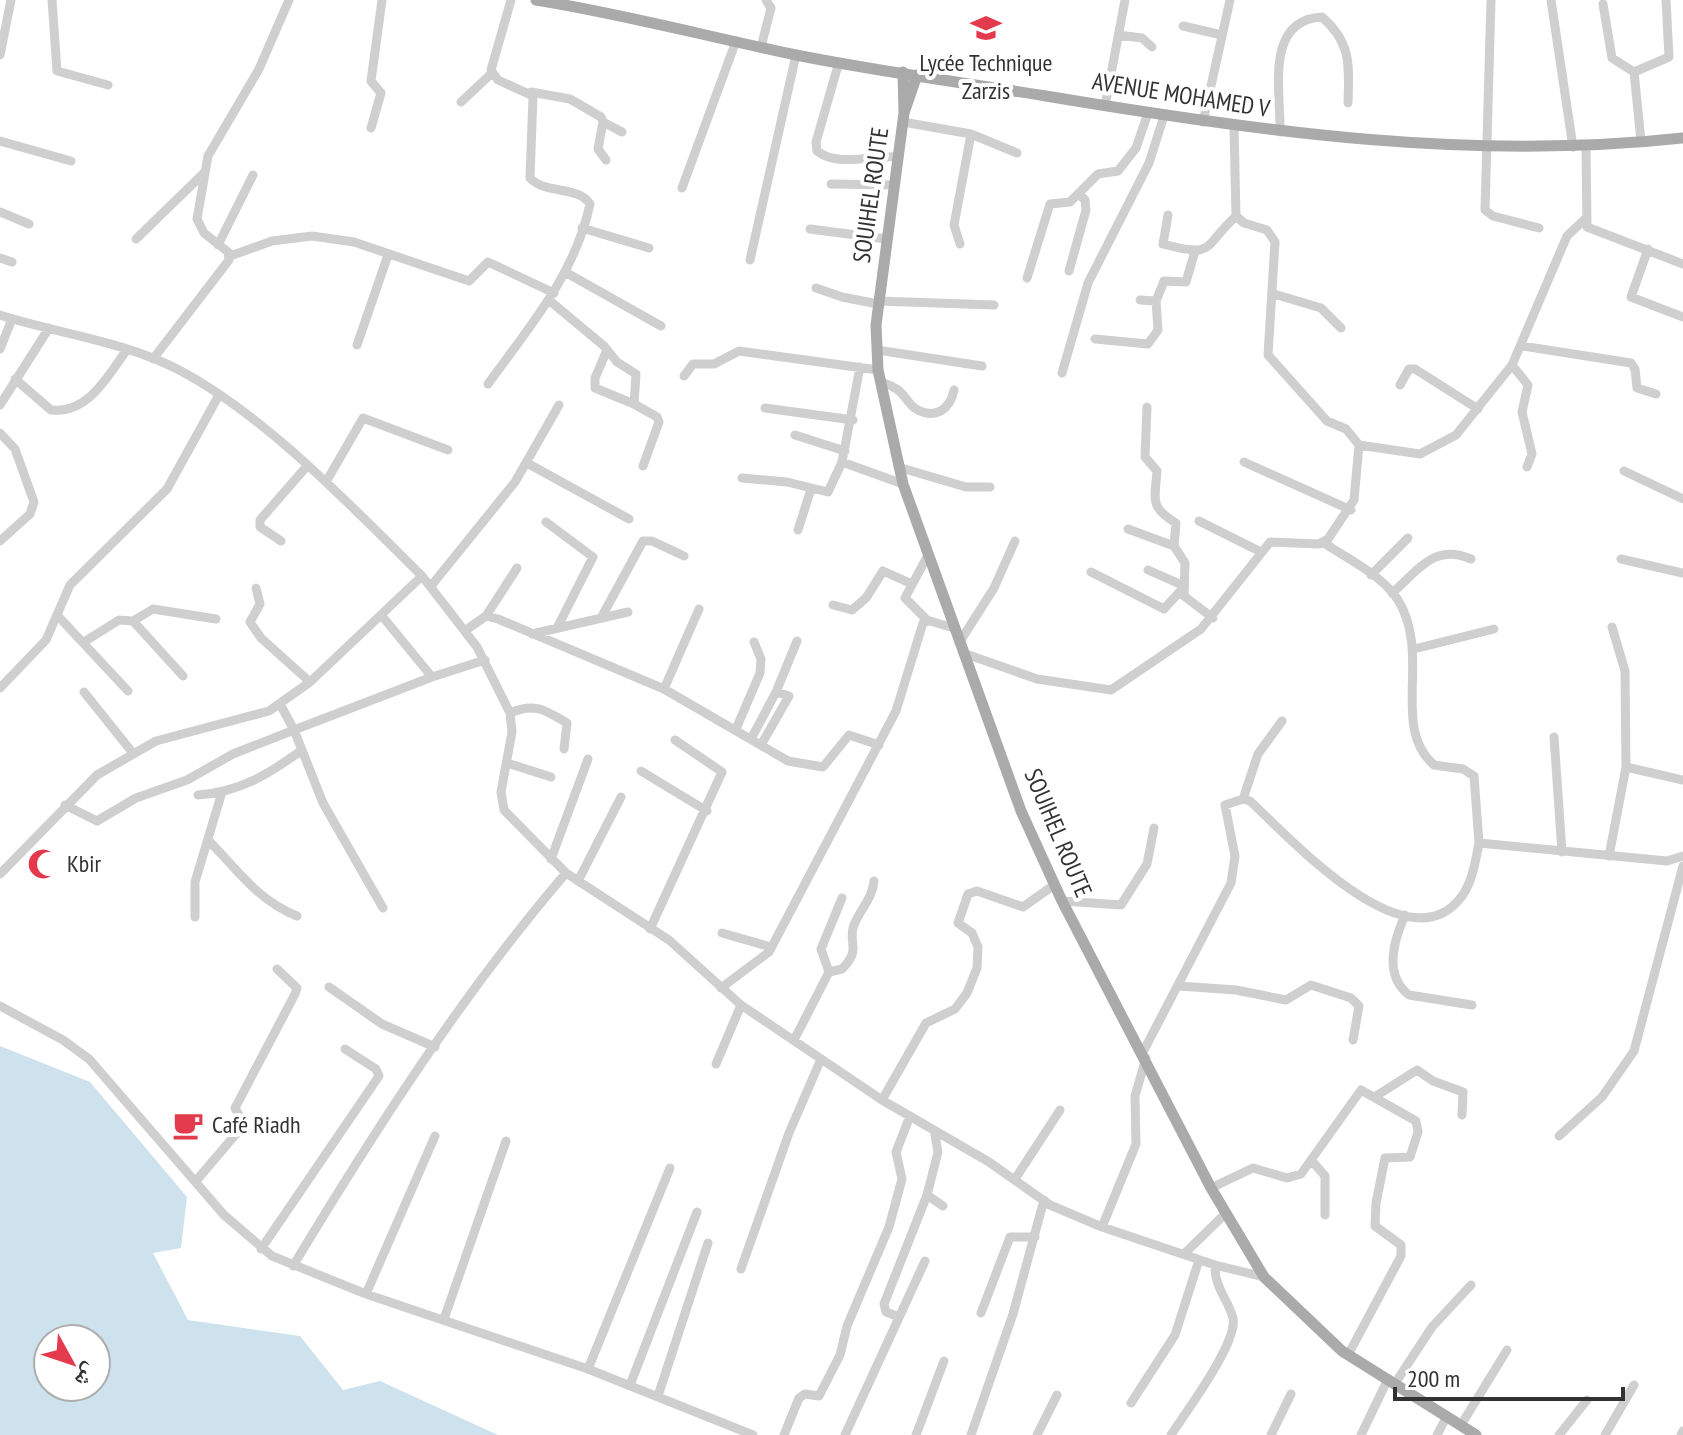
<svg xmlns="http://www.w3.org/2000/svg" width="1683" height="1435" font-family="'PT Sans Narrow','Noto Naskh Arabic',sans-serif">
<rect width="100%" height="100%" fill="#fff"/>
<path fill="#cee2ed" fill-rule="evenodd" d="M0,1046l90,36 97,115 -6,51 -28,5 35,67 112,16 43,54 37,-9 118,54h-498zM48,1339h48v48h-48z"/>
<g fill="none" stroke-linecap="round" stroke-linejoin="round">
<path stroke="#cfcfcf" stroke-width="9" d="M52,0l5,71 51,14
M1491,0l-6,210 8,6 46,12
M1551,0l22,147
M1603,4l9,54 22,14 7,69
M1183,26l39,9
M1118,35l24,3 10,9
M761,47l10,-39 -5,-8
M0,55l11,-55
M839,62l-23,80 1,9c21,17 58,3 82,6
M1634,72l35,-15 -3,-57
M531,92l39,7 31,18 2,5 -5,27 8,11
M461,102l31,-29
M1105,106l20,-106
M603,122l19,10
M903,122l68,12 46,19
M1203,122l27,-122
M1234,127l2,89 8,7 23,7 8,12 -7,113 59,66 19,8 13,16
M371,128l10,-35 -10,-12 11,-81
M1280,132c1,-40 -16,-112 42,-115 30,26 27,49 26,86
M0,141l71,20
M1586,147l1,80 96,37
M831,184l64,1
M682,188l54,-147
M0,212l29,12
M1168,215l-5,29c52,14 39,4 73,-28
M582,228l67,20
M810,229l77,10
M136,239l69,-67
M960,244l-6,-19 17,-91
M218,245l35,-70
M1648,249l-17,48 52,20
M230,256l42,-15 40,-5 42,6 115,39 19,-19 66,31
M0,258l12,4
M750,260l46,-205
M1069,271l17,-61 -1,-10 -6,-6
M565,272l96,54
M1027,278l23,-74 20,-2 28,-28 20,-3 18,-23 12,-35
M816,288l26,9 36,7
M1274,294l47,14 20,20
M1140,300l16,1 8,-20 22,1 9,-31
M550,301l54,45 13,16 19,12 -2,30 23,13 2,5 -16,44
M878,301l116,4
M0,315c59,19 125,26 181,56 86,46 171,136 241,205
M1095,339l53,5 10,-14 -2,-29
M357,345l31,-90
M1522,346l109,17 4,6 2,19 19,6
M0,349l12,-30
M607,350l-12,28v10l39,16
M877,350l105,16
M153,359l76,-99 -1,-8 -24,-19 -7,-14 11,-63 51,-87 30,-69
M1512,365l16,20 -6,27 10,42 -5,13
M1062,373l26,-90 61,-120 15,-47
M684,376l9,-12h21l25,-13 139,19
M15,379l36,31c37,4 56,-33 75,-59
M880,381c6,3 13,5 18,9 7,5 10,14 18,19 20,11 34,0 38,-19
M488,384c41,-57 87,-109 102,-180 -13,-19 -44,-9 -60,-26l3,-82 -35,-16 -7,-10 20,-70
M1400,385l9,-16h6l63,40
M0,405l49,-77
M1147,407l-2,50 12,14c-2,28 -8,36 19,52l-2,23 11,17 -1,33 29,22
M765,408l88,12
M0,433l15,16 19,53 -4,12 -30,27
M795,435l50,16
M842,462l61,22
M1244,462l107,48
M527,463l102,56
M898,467l68,20h24
M1624,471l59,28
M742,478l45,4 41,10 14,-30 18,-95
M326,482l37,-64 85,32
M1199,521l60,30
M546,522l47,35 -36,71
M1128,529l46,17
M798,530l13,-41
M281,541l-21,-14v-7l47,-54
M1324,543c24,16 58,32 74,57 34,55 -8,127 36,165l29,4 11,7 5,67
M928,555l-23,43 23,23
M1621,559l62,14
M1148,570l34,15
M1091,572l73,37 18,-20
M1371,575l37,-37
M431,586l84,-104 44,-77
M256,588l4,16 -10,18 11,16 49,44
M1392,593c27,-23 42,-50 79,-34
M833,605l19,5 14,-12 17,-27 29,13
M57,615l71,76
M382,616l50,61 53,-17
M486,616l31,-48
M601,618l42,-77h9l32,15
M133,621l50,55
M1612,627l13,44 1,96 57,13
M466,630l20,-14 12,3 166,70 124,72 35,6 26,-32 30,10
M532,634l96,-22
M84,642l35,-22 14,1 20,-12 63,10
M959,643l35,-55 21,-47
M1414,649l80,-20
M963,653l74,26 74,11 90,-61 69,-87 49,2 9,-5 26,-39 5,-55 61,9 36,-19 56,-70 55,-129 18,-17
M0,688l46,-48 24,-55 97,-96 52,-94
M664,689l35,-80
M84,692l48,60
M776,692l21,-51
M280,704l14,26 138,-53
M510,713c24,-11 35,-3 57,10l-3,26
M736,729l24,-56 1,-14 -7,-17
M1554,737l8,115
M751,739l25,-47 13,4 -28,49
M507,763l44,14
M641,771l66,40
M198,795c42,-3 71,-21 104,-45
M1243,799l15,-45 24,-33
M65,805l32,16 39,-23 51,-18 46,-26 61,-24 29,73 60,105
M208,840c29,29 49,60 89,76
M1609,856l17,-89
M551,859l37,-100
M0,874l97,-99 59,-34 113,-30 41,-29 112,-106 55,71 33,66 2,19 -11,60 3,18 62,63 103,67 72,65 141,95 107,62 61,43 52,22 113,38 49,12
M578,881l43,-84
M1062,901l59,4 26,-41 7,-36
M1405,915c-11,25 -22,60 4,80l63,10
M195,917v-35l27,-90
M650,929l72,-157 -47,-32
M722,933l49,14
M829,972l13,-3c19,-20 7,-23 11,-41 5,-17 19,-27 21,-47
M829,972l-8,-23 21,-51
M1179,986l57,4 50,10 25,-15 40,13 8,8 -6,34
M329,987l53,37 53,23
M721,988l48,-36 127,-241 27,-88 7,-2 24,7
M0,1006l63,34 26,19 135,156 48,41 94,38 222,75 165,66
M794,1040l35,-68
M1143,1052l88,-169 4,-27 -10,-51 18,-6 7,2c39,36 153,162 208,100 14,-15 17,-38 21,-58l188,18 16,-5
M716,1064l25,-59
M1376,1096l41,-26 16,11 30,11 -1,23
M882,1100l44,-77 29,-14 12,-16 10,-25 1,-21 -6,-14 -14,-10 10,-29 9,-3 46,16 31,-22
M934,1130l4,22 -11,43 16,11
M1559,1136l43,-39 32,-46 49,-185
M1312,1161l13,15v39
M1015,1179l45,-69
M196,1181l45,-53 2,-6 -8,-14 60,-114 2,-6 -20,-19
M1211,1188l42,-20 34,10 14,-4 60,-84 55,31 2,11 -8,25 -25,1 -9,45 -1,23 26,19v11l-53,99
M1102,1227l34,-83 -1,-48 11,-38
M261,1249l118,-173 -3,-7 -31,-20
M1184,1254l41,-40
M293,1266c82,-136 170,-273 273,-393
M741,1269l48,-136 32,-74
M366,1294l69,-158
M981,1313l29,-76h25
M899,1317l-13,-5 -2,-8 43,-109
M444,1319l62,-178
M588,1369l82,-201
M630,1385l67,-173
M1394,1385l38,-58 39,-42
M658,1396l50,-153
M1131,1403l44,-68 24,-75
M1461,1425l46,-75
M784,1435l15,-37 6,-4 14,2 21,-41 7,-29 42,-99 13,-48 -6,-27 14,-36
M845,1435l80,-174
M916,1435l28,-74
M971,1435l42,-121 31,-114
M1037,1435l20,-40
M1171,1435c14,-22 67,-92 62,-117 -5,-19 -19,-31 -18,-53
M1271,1435l20,-41
M1361,1435l26,-54
M1437,1435l10,-19
M1559,1435l28,-35
M1605,1435l29,-50
M1681,1435l2,-4"/>
<path stroke="#aaa" stroke-width="11" d="M536,0c88,14 173,37 260,55 85,17 171,28 256,42 210,35 419,64 631,41
M903,72l1,41 -28,212 2,45 25,114 118,327 41,90 149,287 53,89 78,74 134,84
M904,113l13,-38"/>
</g>
<defs>
<g id="school-bare" transform="scale(2.4)"><path d="M0-5L7-2L0 1L-7-2ZM-4 1L0 2.5L4 1V4Q0 6-4 4Z" fill="#e33a4d" stroke="#fff" stroke-width="2.5" paint-order="stroke"/></g>
<g id="mosque-bare" transform="scale(2.4)"><path d="M3.5-4.9A6 6 0 1 0 3.5 4.9A5 5 0 1 1 3.5-4.9Z" fill="#e33a4d" stroke="#fff" stroke-width="2.5" paint-order="stroke"/></g>
<g id="cafe-bare" transform="scale(2.4)"><path d="M-5.5-4.5H6V0H3Q3 3.5 0 3.5H-2.5Q-5.5 3.5-5.5 0ZM3-3.2v2h1.7v-2ZM-6 4.5H4V6H-6Z" fill="#e33a4d" stroke="#fff" stroke-width="2.5" paint-order="stroke"/></g>
</defs>
<g fill-rule="evenodd">
<use href="#school-bare" x="986" y="28"/>
<use href="#mosque-bare" x="43" y="864"/>
<use href="#cafe-bare" x="188" y="1125"/>
</g>
<g text-anchor="middle" stroke-width="8" stroke-linejoin="round" paint-order="stroke">
<g font-size="24" fill="#323232" stroke="#fff" text-anchor="start">
<text x="986" y="71" text-anchor="middle">Lycée Technique<tspan x="986" dy="28">Zarzis</tspan></text>
<text x="67" y="872">Kbir</text>
<text x="212" y="1133">Café Riadh</text>
</g>
<g font-size="24" fill="#323232" stroke="#fff">
<text transform="translate(1181 95) rotate(9)" y="8">AVENUE MOHAMED V</text>
<text transform="translate(871 195) rotate(-82)" y="8">SOUIHEL ROUTE</text>
<text transform="translate(1058 833) rotate(67)" y="8">SOUIHEL ROUTE</text>
</g>
</g>
<g transform="translate(72 1363) rotate(130)"><circle r="38" fill="#ffffff" stroke="#adadad" stroke-width="2"/>
<path d="M0-6L14 30L0 20L-14 30Z" fill="#e33a4d"/>
<text y="-12" font-size="22" font-weight="bold" text-anchor="middle" fill="#323232">ش</text>
</g>
<path d="M1395 1387v12h228v-12" fill="none" stroke="#323232" stroke-width="4"/>
<text x="1407" y="1387" font-size="24" fill="#323232" stroke="#ffffff" stroke-width="6" paint-order="stroke">200 m</text>
</svg>
